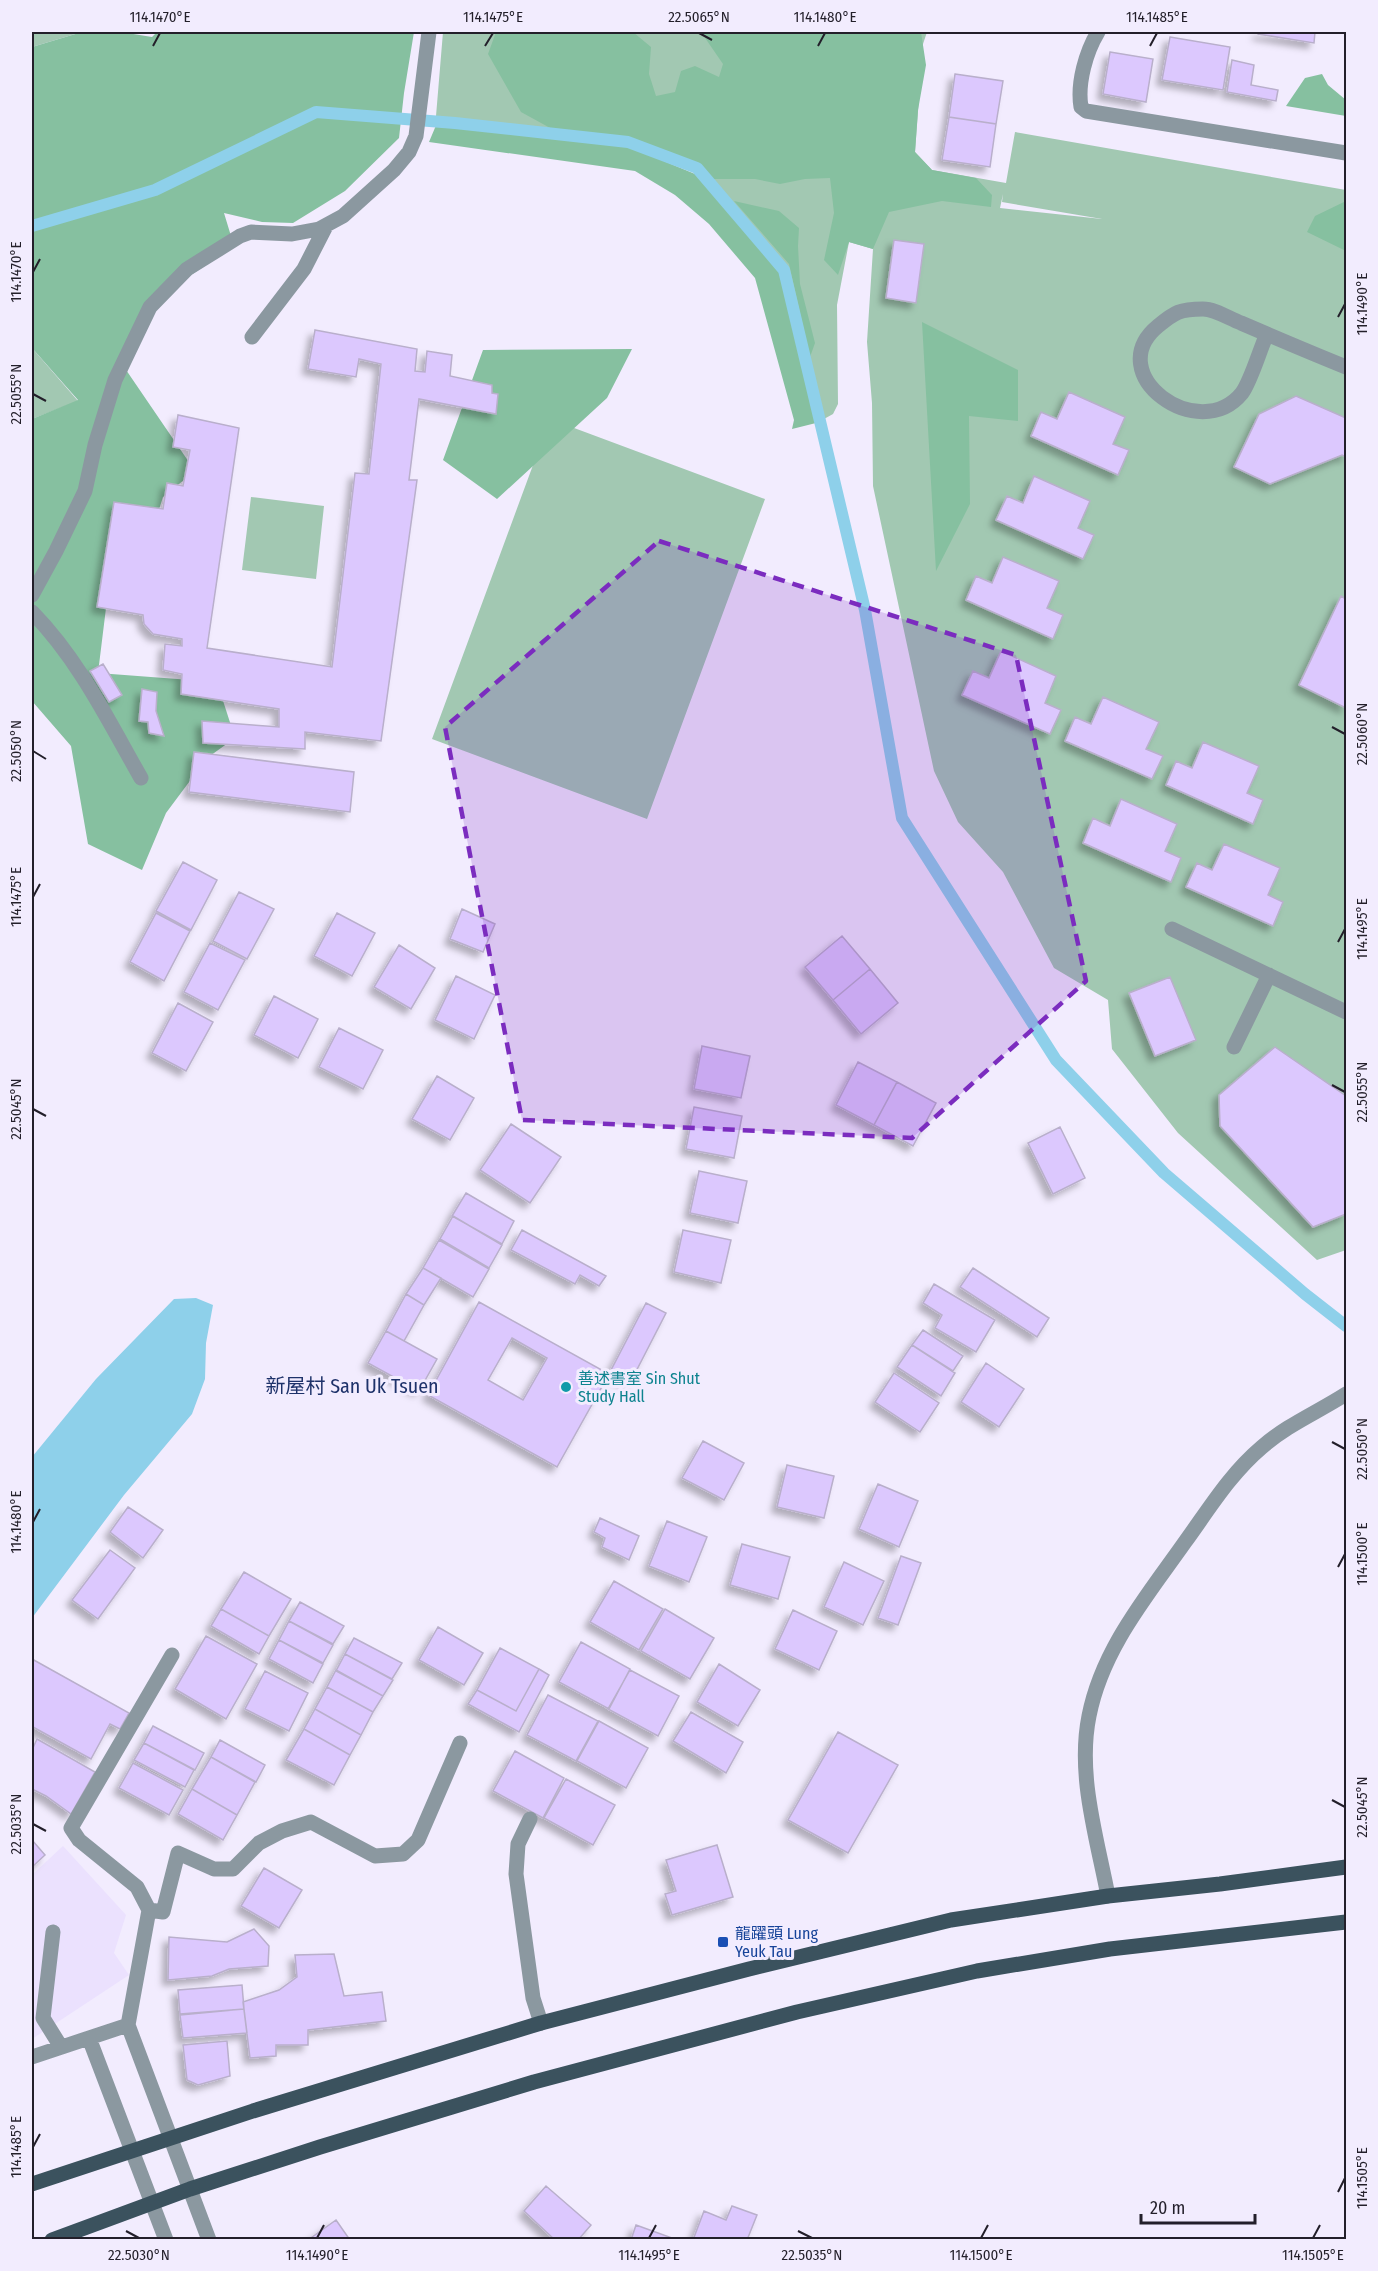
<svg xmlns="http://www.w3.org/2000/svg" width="1378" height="2271" font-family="'Fira Sans Condensed','Noto Sans SC',sans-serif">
<defs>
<filter id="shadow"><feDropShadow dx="-5.5" dy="5.5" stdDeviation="3" flood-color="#0004"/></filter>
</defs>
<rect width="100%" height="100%" fill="#f2ecfe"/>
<path fill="#ebe1fe" d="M63,1846l63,69 -12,38 15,22 -97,64v-164z"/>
<path fill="#a2c8b2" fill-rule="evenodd" d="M32,32h50l-50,15z
M443,32h484l-4,12 -8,108 17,18 74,13 9,-51 331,58v1060l-29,10 -139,-127 -66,-84 -4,-49 -54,-32 -51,-96 -45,-50 -24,-51 -61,-285 -1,-83 -5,-61 6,-93 -24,-7 -12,63 1,99 -5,10 -9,5 -38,-151 -88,-101 -70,-27 -192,-24zM1003,194l-1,8 100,17 -102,-11z
M32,348l46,53 -46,18z
M550,419l215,80 -118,320 -215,-80z
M251,497l73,9 -8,73 -74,-9z"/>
<path fill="#86c0a0" d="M82,32h39l31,5 5,-5h257l-10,61 -5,45 -54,53 -52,32 -31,-1 -38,-9 10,33 -68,46 -44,72 73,107 -32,26 -28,87 -29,24 -8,65 119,9 18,56 -28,20 -41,55 -24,57 -54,-26 -17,-98 -39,-45v-282l46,-19 -46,-52v-301z
M496,32h137l18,15 -2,27 7,22 19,-4 6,-21 14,-5 24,11 4,-13 -22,-32h220l5,33 -8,45 -3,42 17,18 44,8 16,17 -1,12 -49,-6 -53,11 -16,37 -24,-7 -11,33 -14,-15 10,-47 -4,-35 -25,1 -25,5 -25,-5h-45l-12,-15 -69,-26 -77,-9 -31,-17 -33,-58z
M1322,74l6,11 18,15v16l-60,-10 19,-28z
M437,123l191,23 67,28 86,98 35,151 -24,6 2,-9 -39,-142 -46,-54 -34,-29 -40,-24 -206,-29z
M734,201l45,10 20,17 -1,18 2,38 15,59 -5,14 -21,-93z
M1346,201v50l-39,-19 8,-16z
M922,322l96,48v51l-49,-5 1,88 -34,67z
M632,349l-25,49 -110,101 -54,-39 40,-110z"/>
<path fill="#8ed0ea" d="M196,1298l17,7 -7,38 -1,36 -13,35 -68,81 -92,123v-161l64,-78 78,-80z"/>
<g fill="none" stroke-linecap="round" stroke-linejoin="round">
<path stroke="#8ed0ea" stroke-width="12" d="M32,226l123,-36 161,-78 139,11 173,19 69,26 87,102 81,340 37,208 154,242 108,113 141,121 41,32"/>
</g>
<path fill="#dcc8fe" stroke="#b9afcb" stroke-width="1.5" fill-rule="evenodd" filter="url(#shadow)" d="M1258,32h57l-1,11 -56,-9z
M1170,37l60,10 -7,43 -61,-10z
M1110,52l43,7 -7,43 -43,-8z
M1232,60l22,5 -3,20 27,5 -2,11 -49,-9z
M955,74l48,7 -7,43 -47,-7z
M949,117l47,7 -6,43 -48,-7z
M894,240l30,4 -8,59 -30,-5z
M315,330l102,19 -2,22 10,1 2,-21 25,4 -2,21 42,9v8l6,1 -2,20 -77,-15 -10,81h8l-36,261 -76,-9v17l-102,-6 -1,-22 77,6v-18l-98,-15 1,-20 -19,-4 2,-26 17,2v-7l-29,-5 -9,-10 -1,-9 -46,-8 17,-105 49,7 4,-26 16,3 7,-36 -17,-3 5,-32 61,13 -32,220 125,19 23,-194 14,1 12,-110 -22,-5 -3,18 -48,-8z
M1069,392l56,25 -12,27 16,6 -11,25 -87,-39 10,-24 16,7z
M1296,396l50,22v39l-4,-2 -72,29 -36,-17 25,-53z
M1034,476l56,25 -12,27 16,7 -11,24 -87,-39 11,-24 16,7z
M1003,557l56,24 -12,27 16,7 -10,24 -87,-39 10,-24 16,7z
M1341,596l5,3v109l-47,-23z
M1001,651l55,25 -11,27 16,7 -11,24 -88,-39 11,-24 16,7z
M103,664l19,31 -13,7 -19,-31z
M142,689l15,3 -1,19 8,25 -15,-3 -1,-11 -9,-1z
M1103,697l56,25 -13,27 17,7 -11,23 -87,-38 10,-24 16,7z
M1203,742l56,24 -12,27 16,7 -10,24 -87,-39 10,-24 16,7z
M194,752l160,20 -4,40 -161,-20z
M1121,799l56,25 -12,27 16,7 -10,24 -88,-39 10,-25 17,8z
M1224,844l56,24 -12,27 15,7 -10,24 -87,-39 11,-24 15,7z
M183,862l34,18 -26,50 -35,-19z
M239,892l35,17 -27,50 -34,-18z
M462,909l33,15 -12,28 -33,-13z
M156,913l34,18 -26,50 -34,-19z
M337,913l38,20 -23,43 -38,-20z
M842,936l28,33 -37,31 -28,-33z
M210,943l35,17 -27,50 -34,-18z
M399,945l36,23 -24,41 -37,-22z
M870,969l28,34 -37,31 -28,-34z
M456,976l39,19 -21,44 -39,-19z
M1170,977l26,63 -41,16 -26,-63z
M274,996l44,23 -20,39 -44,-23z
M178,1003l35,19 -27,49 -34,-18z
M339,1028l44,22 -20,39 -44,-22z
M702,1046l48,10 -9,42 -47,-9z
M1275,1047l71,49v118l-33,13 -93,-101 -1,-31z
M858,1062l39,20 -23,43 -38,-20z
M437,1076l37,22 -24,42 -38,-21z
M897,1082l39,21 -23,43 -39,-21z
M694,1107l48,9 -8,42 -48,-9z
M511,1124l50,33 -31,46 -50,-33z
M1060,1127l25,51 -32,16 -25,-51z
M699,1171l48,10 -9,42 -48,-10z
M466,1193l48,28 -12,23 -50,-28z
M453,1216l49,29 -13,23 -49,-29z
M522,1230l84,46 -7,10 -19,-11 -5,9 -64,-34z
M683,1230l48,10 -10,43 -47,-11z
M439,1240l50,29 -16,28 -50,-29z
M423,1268l18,10 -17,27 -18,-11z
M973,1268l76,50 -12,19 -77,-50z
M934,1284l61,36 -19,32 -41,-24 7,-13 -19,-12z
M406,1294l18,11 -20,36 -18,-10z
M479,1302l130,72 -52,93 -129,-72zM512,1338l35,20 -24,42 -35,-20z
M646,1303l20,10 -36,70 -21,-9z
M923,1330l40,26 -10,15 -41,-26z
M386,1331l51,28 -18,32 -51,-28z
M912,1345l43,28 -14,23 -44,-29z
M986,1363l38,26 -25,38 -38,-25z
M894,1373l45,30 -19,29 -45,-30z
M703,1441l41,22 -20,37 -42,-22z
M787,1465l47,11 -10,42 -47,-11z
M878,1484l40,17 -19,46 -40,-18z
M128,1507l35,23 -20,28 -33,-26z
M600,1518l39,18 -10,24 -27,-13 3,-9 -11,-6z
M667,1521l40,16 -18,45 -40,-16z
M742,1544l48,13 -12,42 -48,-14z
M110,1550l25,18 -37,51 -26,-19z
M901,1556l20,7 -23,62 -20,-7z
M844,1562l40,19 -21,44 -39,-18z
M244,1572l47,27 -22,37 -48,-27z
M614,1581l49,28 -24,41 -49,-28z
M300,1602l44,24 -11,18 -44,-23z
M221,1609l48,27 -10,18 -48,-28z
M665,1609l49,29 -24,41 -49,-28z
M793,1610l44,21 -18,39 -44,-21z
M289,1621l44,24 -10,18 -44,-23z
M438,1627l45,26 -19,32 -45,-25z
M206,1636l51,28 -31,55 -51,-30z
M354,1638l48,25 -10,16 -47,-25z
M279,1640l44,24 -10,19 -44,-24z
M581,1642l49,27 -21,40 -50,-27z
M500,1648l39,21 -23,42 -39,-21z
M345,1654l48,26 -10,16 -47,-25z
M32,1659l97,54 -9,16 -10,-5 -19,35 -58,-32 -1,1z
M719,1664l41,26 -22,36 -41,-24z
M539,1669l10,6 -30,57 -51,-28 9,-14 39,21z
M336,1670l47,26 -10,16 -46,-25z
M630,1670l49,26 -21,40 -50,-27z
M265,1671l43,22 -19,38 -44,-22z
M327,1687l46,25 -12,23 -46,-26z
M548,1695l50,26 -22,40 -49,-26z
M315,1709l46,26 -11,20 -46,-26z
M691,1712l52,30 -17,31 -53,-32z
M599,1721l49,27 -22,40 -49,-27z
M153,1726l51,27 -9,17 -51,-27z
M304,1729l46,26 -16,30 -48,-25z
M838,1732l60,33 -50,88 -60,-33z
M37,1739l58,33 -24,42 -25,-18 -14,-7v-39z
M220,1740l45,25 -9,17 -45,-25z
M144,1743l50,27 -9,17 -51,-27z
M515,1751l49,27 -21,40 -50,-27z
M211,1757l44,25 -18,33 -45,-26z
M133,1763l50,27 -14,25 -50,-27z
M566,1779l49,26 -22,40 -49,-27z
M192,1789l45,26 -14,25 -45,-26z
M32,1840l13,15 -13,12z
M717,1845l16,52 -61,18 -7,-21 11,-3 -10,-31z
M264,1868l38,22 -23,38 -38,-22z
M254,1929l15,17 -1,20 -39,3 -17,7 -44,4 1,-43 58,5z
M334,1954l10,42 38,-4 4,29 -78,9v15h-32v11l-26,2 -7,-56 36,-12 18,-13 -2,-22z
M242,1985l2,24 -64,5 -2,-24z
M244,2009l3,24 -64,5 -3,-23z
M227,2041l3,35 -32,9 -11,-5 -4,-35z
M546,2186l45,39 -13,15h-23l-31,-29z
M732,2206l25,9 -10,25h-54l11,-29 22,9z
M336,2220l14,20h-42z
M636,2225l36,13v2h-41z"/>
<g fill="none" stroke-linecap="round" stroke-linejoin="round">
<path stroke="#8b98a0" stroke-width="15" d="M1098,32c-12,20 -21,51 -17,75l5,4 260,42
M1267,334c-7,15 -16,47 -25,59 -43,53 -142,-19 -84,-67 17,-14 22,-17 45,-17 12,0 27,10 38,14 35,15 70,30 105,44
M252,337l52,-68 22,-43
M32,595l24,-44 29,-60 10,-46 20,-65 35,-73 37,-38 53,-33 11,-4 41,2 27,-5 24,-13 51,-46 15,-18 7,-16 13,-104
M32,612c47,48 76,108 109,166
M1172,929l174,83
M1234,1047l35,-72
M172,1655l-101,173 8,12 58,47 12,23 -21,115 81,215
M530,1819l-12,25 -2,30 17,124 8,25
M1108,1896c-11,-58 -31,-121 -19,-180 13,-67 58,-120 96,-174 24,-33 45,-68 77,-95 25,-22 56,-35 84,-53
M149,1910l14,2 15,-59 36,16h19l26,-26 23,-12 29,-9 64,34 28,-2 15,-14 42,-97
M53,1932l-10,86 18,29
M89,2038l77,202
M32,2057l96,-32"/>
<path stroke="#3b525e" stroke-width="15" d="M32,2184l221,-73 288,-88 208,-54 202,-49 157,-24 112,-12 126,-17
M52,2240l138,-51 130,-42 214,-65 263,-70 180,-41 133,-22 236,-27"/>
</g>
<path fill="#7b2cbf" fill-opacity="0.2" stroke="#7b2cbf" stroke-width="4.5" stroke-dasharray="12 8" stroke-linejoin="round" d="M659,541l357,114 70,326 -174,157 -390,-18 -77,-393z"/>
<path fill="none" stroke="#231f2a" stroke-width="2" d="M699,33l13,7M153,46l7,-13M485,46l8,-13M818,46l7,-13M1150,46l7,-13M33,272l7,-13M1338,317l7,-13M33,394l13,7M1332,727l13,7M33,751l13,8M33,897l7,-13M1338,942l7,-13M1332,1085l13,7M33,1109l13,7M1332,1442l13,7M33,1522l7,-13M1338,1567l7,-13M1332,1800l13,7M33,1824l13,7M33,2147l7,-13M1338,2192l7,-14M126,2231l13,7M798,2231l14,7M317,2238l7,-13M649,2238l7,-13M981,2238l7,-13M1313,2238l7,-13"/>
<circle fill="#0f9aa8" stroke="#f2ecfe" stroke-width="2" cx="566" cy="1387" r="6"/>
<rect fill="#1a4fb4" stroke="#f2ecfe" stroke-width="2" x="717" y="1936" width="12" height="12" rx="3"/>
<g text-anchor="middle" stroke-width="6" stroke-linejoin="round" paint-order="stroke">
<g font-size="16" fill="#0d838f" stroke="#f2ecfe" text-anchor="start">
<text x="578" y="1384">善述書室 Sin Shut<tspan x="578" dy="18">Study Hall</tspan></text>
</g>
<g font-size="16" fill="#164399" stroke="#f2ecfe" text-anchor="start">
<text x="735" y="1939">龍躍頭 Lung<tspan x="735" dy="18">Yeuk Tau</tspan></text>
</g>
<g font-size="20" fill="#1e326a" stroke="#f2ecfe">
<text x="352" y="1393">新屋村 San Uk Tsuen</text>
</g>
</g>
<rect width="1378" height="2271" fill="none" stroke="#f2ecfe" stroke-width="66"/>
<path d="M1141 2214v9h114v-9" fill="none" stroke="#231f2a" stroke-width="3"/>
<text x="1150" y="2214" font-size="18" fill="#231f2a" stroke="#f2ecfe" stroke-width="4.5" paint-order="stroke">20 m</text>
<rect x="33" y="33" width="1312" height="2205" fill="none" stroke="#231f2a" stroke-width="2"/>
<g font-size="15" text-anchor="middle" fill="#231f2a">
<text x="160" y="22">114.1470°E</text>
<text x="493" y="22">114.1475°E</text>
<text x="699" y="22">22.5065°N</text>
<text x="825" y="22">114.1480°E</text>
<text x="1157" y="22">114.1485°E</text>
<text transform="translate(16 272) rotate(-90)" y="5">114.1470°E</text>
<text transform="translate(1362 304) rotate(-90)" y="5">114.1490°E</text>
<text transform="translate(16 394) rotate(-90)" y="5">22.5055°N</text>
<text transform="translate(1362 734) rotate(-90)" y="5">22.5060°N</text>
<text transform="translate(16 751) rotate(-90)" y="5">22.5050°N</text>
<text transform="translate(16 897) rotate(-90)" y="5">114.1475°E</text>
<text transform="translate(1362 929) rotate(-90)" y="5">114.1495°E</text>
<text transform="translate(1362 1092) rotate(-90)" y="5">22.5055°N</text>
<text transform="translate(16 1109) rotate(-90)" y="5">22.5045°N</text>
<text transform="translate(1362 1449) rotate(-90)" y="5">22.5050°N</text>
<text transform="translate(16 1522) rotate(-90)" y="5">114.1480°E</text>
<text transform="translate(1362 1554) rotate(-90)" y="5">114.1500°E</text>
<text transform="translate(1362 1807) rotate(-90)" y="5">22.5045°N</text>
<text transform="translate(16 1824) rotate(-90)" y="5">22.5035°N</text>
<text transform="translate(16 2147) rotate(-90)" y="5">114.1485°E</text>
<text transform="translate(1362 2178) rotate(-90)" y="5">114.1505°E</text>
<text x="139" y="2260">22.5030°N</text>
<text x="317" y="2260">114.1490°E</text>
<text x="649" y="2260">114.1495°E</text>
<text x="812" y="2260">22.5035°N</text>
<text x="981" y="2260">114.1500°E</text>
<text x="1313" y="2260">114.1505°E</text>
</g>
</svg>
